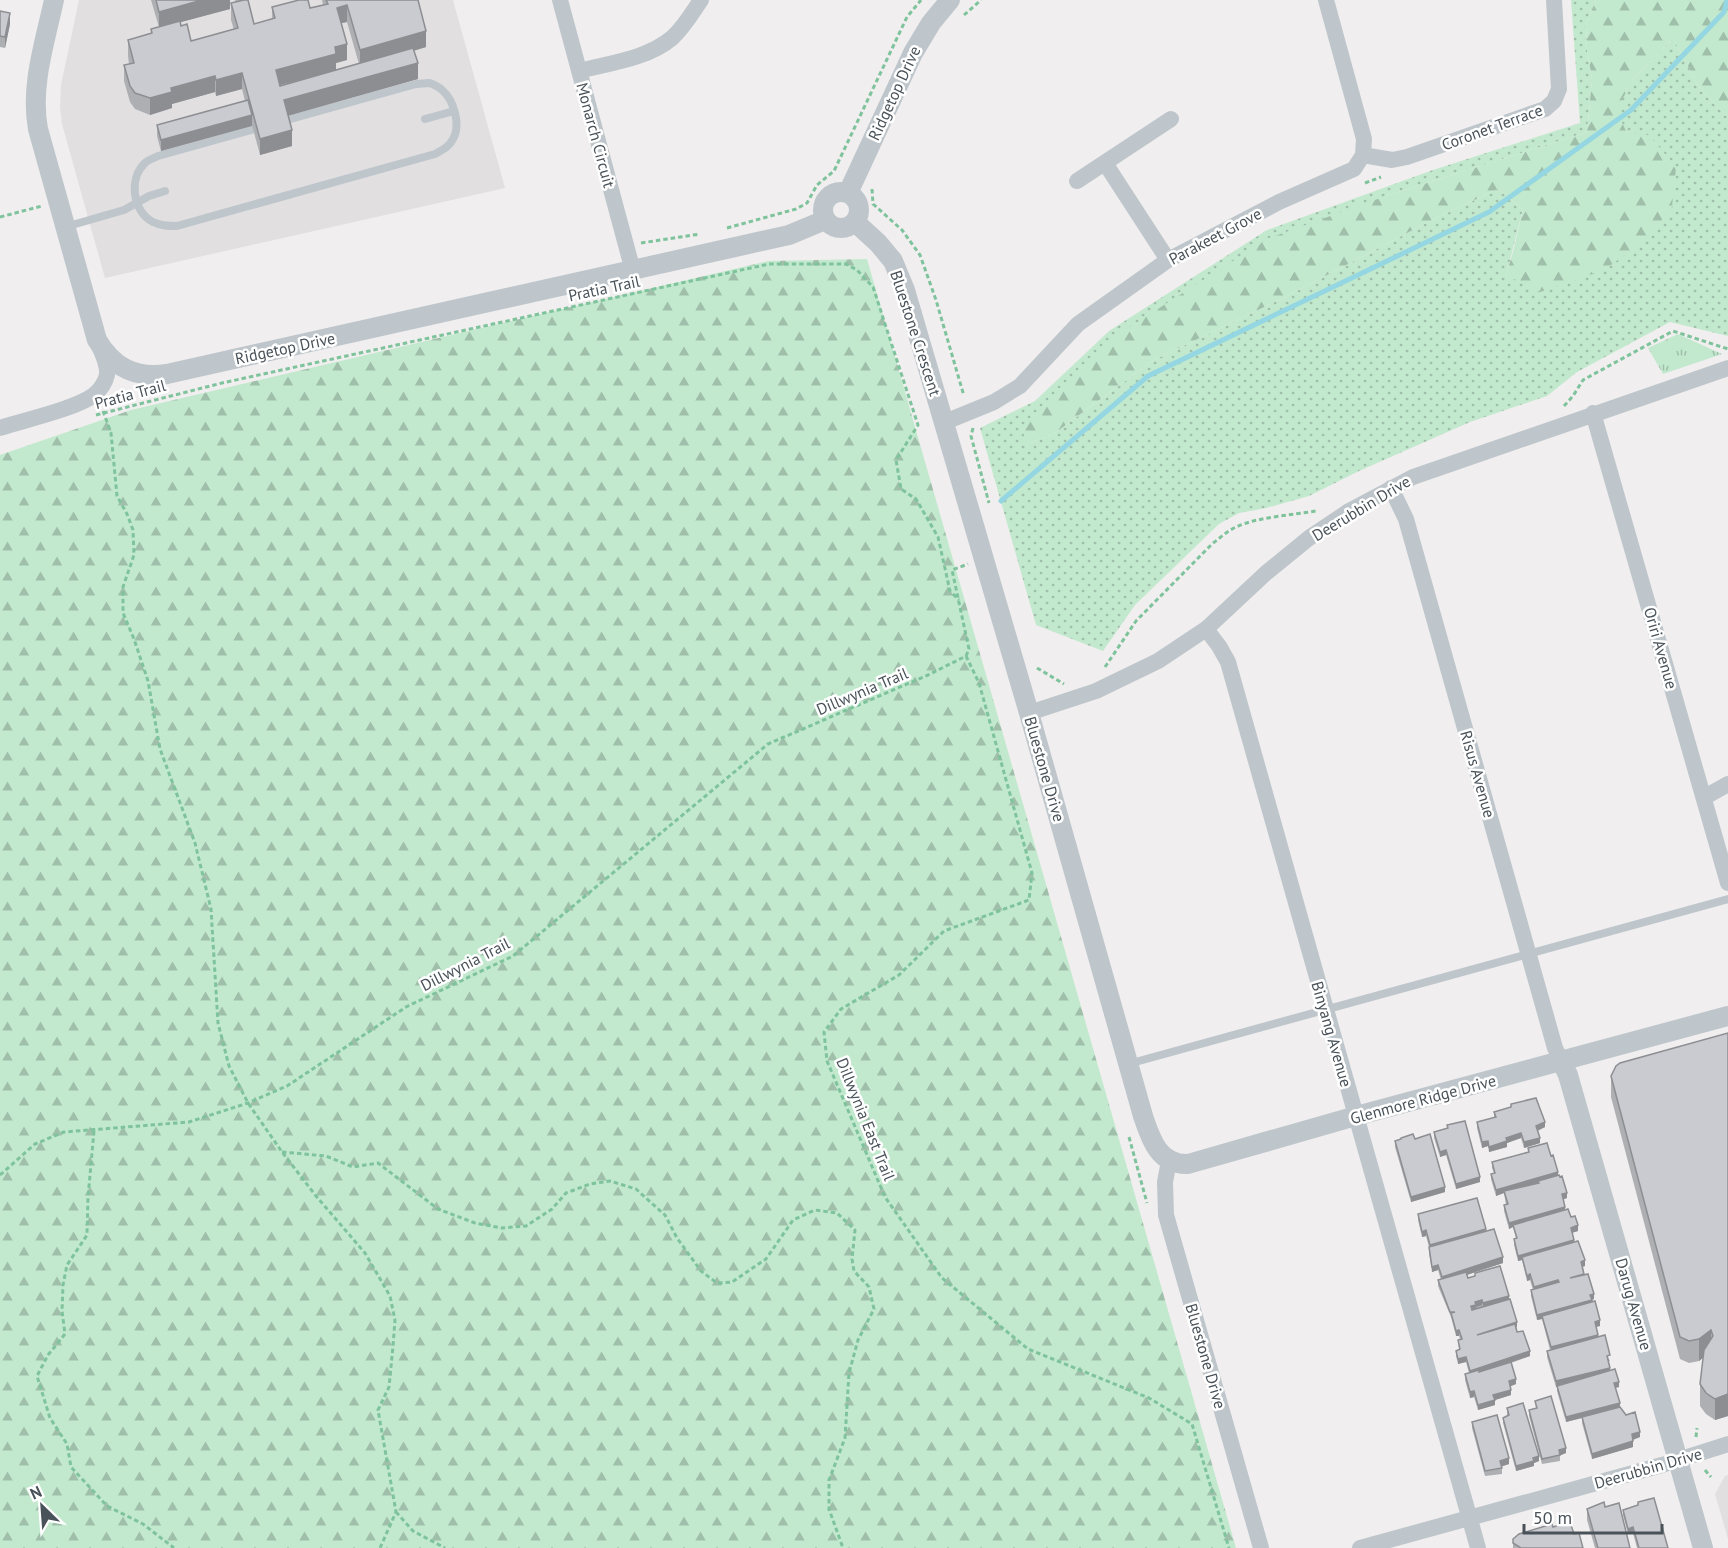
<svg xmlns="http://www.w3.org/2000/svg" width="1728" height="1548" font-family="'PT Sans',sans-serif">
<defs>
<pattern id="grass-dots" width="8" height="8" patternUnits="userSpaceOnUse" patternTransform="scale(1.5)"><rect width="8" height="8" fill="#c2e9ce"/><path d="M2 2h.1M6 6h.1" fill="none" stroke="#a0bfaa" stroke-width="1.8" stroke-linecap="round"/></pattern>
<pattern id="forest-firs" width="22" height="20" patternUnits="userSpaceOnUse" patternTransform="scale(1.5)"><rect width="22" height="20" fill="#c2e9ce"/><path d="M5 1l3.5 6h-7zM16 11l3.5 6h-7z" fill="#a0bfaa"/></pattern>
<pattern id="park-tufts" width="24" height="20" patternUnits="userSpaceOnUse" patternTransform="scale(1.5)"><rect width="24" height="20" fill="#c2e9ce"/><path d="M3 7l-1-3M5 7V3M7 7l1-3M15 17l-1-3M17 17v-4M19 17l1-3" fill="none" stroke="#a0bfaa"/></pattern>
</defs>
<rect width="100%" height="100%" fill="#f0eeee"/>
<path fill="#e1dfe0" d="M79,0h374l52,188 -400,90 -43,-154 -2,-16 1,-23z
M1728,1475v64l-13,-45 10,-18z"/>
<path fill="url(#grass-dots)" d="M1571,0h25l-10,24 1,25 5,30 -5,53 -201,64 -360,249 29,-12 97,-72 135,-65 145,-76 66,-31 25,20 -17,67 121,-143 -12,-23 20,-33 38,-39 27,51 28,28v219l-58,-14 -93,50 -30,24 -77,26 -111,49 -50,25 -43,12 -27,5 -20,11 -84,81 -32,46 -67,-26 -56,-197 55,-27 74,-70 158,-101 166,-60 147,-47z"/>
<path fill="url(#forest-firs)" d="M1596,0h132v117l-28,-28 -27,-51 -38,39 -19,33 11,23 22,2 27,32 -4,40 -25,32 -43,31 -64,22 -34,-17 7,-23 10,-43 -25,-20 -66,31 -145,76 -135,65 -97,72 -29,12 -4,-19 84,-84 163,-104 117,-42 201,-64 5,-53 -5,-30 -1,-25z
M867,259l369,1289h-1236v-1093l131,-45 637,-149z"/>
<path fill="url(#park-tufts)" d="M1678,334l44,20 -59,20 -15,-26z"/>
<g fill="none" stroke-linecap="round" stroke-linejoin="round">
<path stroke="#94d6e1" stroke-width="5" d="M1001,501l147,-125 341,-164 142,-102 93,-98 3,-12"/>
<path stroke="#7ec39c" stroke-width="3" stroke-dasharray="4.5 3" stroke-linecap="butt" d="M964,15l17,-15
M1365,183l16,-6
M872,189l1,15 29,26 18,25 16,45 28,96
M0,217l42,-11
M727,228l69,-19 11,-6 10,-18 17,-14 73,-154 14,-17
M641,243l59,-9
M1564,406l9,-10 10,-16 90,-49 55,18
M103,411l8,22 6,63 10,18 6,16 1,25 -11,32v26l11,26 14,42 12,68 35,94 16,66 7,114 11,43 19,37 34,49 34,44 49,57 25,43 5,24 -2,26 -4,41 -11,23 18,102 -16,36
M96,415l126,-32 547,-119h77l11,6 16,17 45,138 -22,35 5,29 15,10 22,38 12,54 9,9
M973,428l-2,8 18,67
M966,656l13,27 53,190 -3,27 -85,31 -45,44 -58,34 -17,23 3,29 58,136 57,81 86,71 121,49 43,26 37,124
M966,656l3,-7 -17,-79 16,-6
M1105,667l31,-46 76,-77c8,-6 15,-13 24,-17 21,-10 56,-12 80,-16
M1037,668l27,16
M94,1131l-6,66 -1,38 -20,30 -4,20 -1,26 3,23 -17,21 -11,21 13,42 17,26 4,23 36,39 36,18 31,24
M1129,1137l18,66
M282,1152l44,4 27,11 25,-4 60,46 37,14 27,5 24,-2 26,-17 14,-16 24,-9 20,-3 26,8 29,26 12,23 24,33 16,12 15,-1 34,-23 27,-39 22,-10 22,3 18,17 -3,29 2,12 15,16 5,22 -16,31 -9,33 -4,65 -16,42v29l14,39
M0,1175l35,-31 29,-12 125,-10 59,-19 39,-17 119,-79 107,-51 255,-212 160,-69 38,-19
M1696,1437l1,-9
M1705,1470l6,7
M396,1512l17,19 32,17"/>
<path stroke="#bec6cb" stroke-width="8" d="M430,83c4,2 9,4 12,7 12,10 19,35 11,49 -4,8 -11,11 -18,15l-258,72c-8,0 -16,0 -24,-4 -20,-10 -25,-43 -8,-59 3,-3 9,-5 13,-7l258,-72z
M425,119l29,-8
M65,227l59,-17 25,-14 16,-5
M1128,1064l600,-165"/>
<path stroke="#bec6cb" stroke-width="16" d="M560,0l73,271
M579,71c30,-8 68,-12 93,-33 12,-11 20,-25 29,-38
M1363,155l29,5 15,-3 138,-48 9,-8 5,-12 -5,-89
M1105,163l63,97
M1077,181l94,-62
M1593,413l135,470
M945,422l49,-20 26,-16 58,-62 90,-64 111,-58 75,-33 9,-14 1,-16 -38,-139
M0,428c24,-8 75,-19 94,-33 6,-5 11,-12 13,-20 1,-9 -3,-18 -7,-27
M1391,488l15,31 149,529 7,14
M1206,629l13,17 9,16 250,886
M1029,713l67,-22 62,-30 48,-32 60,-56 43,-35 40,-27 64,-34 315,-109
M1705,797l23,-13
M1169,1161l-4,21 1,33 95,333
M1360,1548l302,-83 66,-21"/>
<path stroke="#bec6cb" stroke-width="20" d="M54,0c-9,42 -24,86 -16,129l59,211c16,27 38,39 70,34l622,-139 36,-15
M823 210a18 18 0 1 1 36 0a18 18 0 1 1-36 0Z
M848,193l65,-140 18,-30 19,-23
M855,222l23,21 15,18 12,29 124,423 114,403c8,24 16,49 45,48l168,-48 372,-100
M1562,1062l6,13 135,473"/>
</g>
<path fill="#adafb3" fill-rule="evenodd" d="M151,0h79v9l-50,13 11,19 43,-11 -3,-10v-17l5,-1 -1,-2h13l6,24 18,-5v-12l38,1 13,-3 -1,-5h96l8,47 -12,4 4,28 -130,36 4,31 -32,9 -8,-30 -91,26 -4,-15v-11l88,-24 -3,-12 -26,7 -1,-4 -43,12v4l-22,7 -15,-6 -5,-7 -6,-21v-16l5,-1 -1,-8v-16l23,-7v-4l8,-2zM347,22l12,42 -23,6v-7l11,-3 -6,-37zM315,76l-35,10v-1z
M0,11l10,13 -5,24 -5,-1z
M1728,1033v383l-13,4 -9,-6 -6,-8v-22l3,-26 -4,3 -10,2 -9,-4 -69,-262v-21z
M1494,1112l51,15 -7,4 2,12 -16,5 -3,-10 -14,5v4l-18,5 -1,-6 -6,2 -5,-20v-6l17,-4z
M1447,1125l33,57 -24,7 -10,-34 -6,2 -6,-19v-6l13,-3z
M1415,1139l30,53 -34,10 -16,-55v-6z
M1528,1148l23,8 16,42 -4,1 2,11 6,7 7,14 -6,2 2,9 11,24 -2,1 1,8 10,24 -2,1v2l8,24 -4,1 2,10 12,24h-2l2,10 9,16 -4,1 5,19 20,30 -7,3v7l-41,12 -10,-36v-5l-16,4 -9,-31v-4h-1l-9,-30v-6l3,-1 -8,-31 -5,1 -6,-24v-6h2l-3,-10 -3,1 -5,-21 -4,1 -4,-16v-6l2,-1 -3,-11 -4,2 -5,-18v-6h2l-2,-12 -8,3 -5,-17v-5l3,-1 -2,-5v-6l36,-9z
M1418,1214l68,17 17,32 -36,12 1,3 7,-2v-3l34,26 8,33 13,24 -19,7 5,21 -6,2 1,9 -16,5v5l-17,5 -4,-13 -4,1 -5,-18v-6l4,-1 -3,-11 -8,2 -2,-8v-5l3,-1 -1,-10 2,-1 -1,-3h-3l-5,-19 -13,-31v-6h3l-3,-10 -6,2 -3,-19v-6l-3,-11 -4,1 -4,-17z
M1535,1401l31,52 -6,2v6l-18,3 -13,-48v-6l7,-2z
M1507,1408l32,53 -5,2v3l-18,5 -13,-48v-5l4,-2z
M1472,1422l37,42 -7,2v8l-17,2 -13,-48z
M1638,1502l30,46h-31l-4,-15 -5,1 -5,-19v-5l15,-4z
M1605,1507l25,41h-35l-8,-28v-11z
M1553,1527l21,7 9,14h-70v-9z"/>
<path fill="#8d8e92" d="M202,0h28v9l-71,19v-16z
M347,5v17l-10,2v-16z
M10,13v11l-5,24v-11z
M426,31v16l-66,19v-16z
M347,44v16l-11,3v8l-60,15v-16l59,-23z
M418,63v16l-134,38v-17z
M242,73v16l-26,7v-16z
M215,76v16l-43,12v4l-22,7v-17l21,-10z
M252,115v11l-91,25v-11z
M292,130v16l-32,9v-16z
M1545,1122v5l-9,4v-5z
M1521,1133v5l-14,5v4l-18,5v-5l17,-9z
M1540,1138v5l-16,5v-6z
M1488,1141v5l-6,2v-6z
M1446,1150v5l-6,2v-5z
M1558,1172v6l-54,13v2l-8,3v-6z
M1480,1177v5l-24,7v-5z
M1445,1187v5l-34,10v-5z
M1567,1193v5l-5,2v-6z
M1565,1207v6l-52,12v2l-4,2v-6z
M1578,1225v6l-7,2v-5z
M1486,1229v5l-56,16v-5z
M1426,1230v6l-4,1v-5z
M1574,1240v6l-52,11v3l-4,1v-5z
M1503,1257v6l-61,20v-6z
M1585,1260v6l-4,1v-5z
M1438,1265v5l-6,2v-5z
M1530,1274v6l-3,1v-5z
M1558,1280v5l-24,7v-5z
M1594,1294v5l-4,1v-5z
M1509,1296v5l-26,7v-5z
M1482,1300v5l-6,2v3l-5,2v-6l4,-4z
M1592,1300v6l-50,10v3l-5,1v-5z
M1600,1320v6l-5,1v-5z
M1517,1322v5l-40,13v-5z
M1459,1330v6h-3v-5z
M1711,1330v21l-12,10v-22z
M1598,1335v5l-47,13v-6z
M1530,1351v5l-60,20v-5z
M1466,1357v5l-8,2v-5z
M1610,1368v5l-54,14v-6z
M1516,1379v5l-7,3v-6z
M1619,1382v5l-5,1v-5z
M1511,1390v5l-16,5v5l-17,5v-5l15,-10z
M1474,1391v6l-4,1v-6z
M1728,1394v22l-13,4v-21z
M1620,1403v5l-54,14v-5z
M1640,1432v5l-8,3v-6z
M1633,1441v6l-41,12v-5z
M1566,1448v5l-7,3v-6z
M1539,1456v5l-5,2v3l-18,5v-5z
M1509,1458v6l-9,3v-6z
M1633,1527v6l-5,1v-5z"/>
<path fill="#c9cbd0" stroke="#8d8e92" stroke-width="1.5" d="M156,0h46l-43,12z
M244,0h4l6,24 21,-6 -3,-11 27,-7h9l2,8 18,-4 -2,-4h92l8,31 -66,19 -13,-45 -10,3 10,36 -12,3 1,7 -60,16 4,16 133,-38 5,15 -134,37 8,30 -32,9 -18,-66 -26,7 -1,-4 -44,12 1,4 -22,6 -15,-5 -5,-7 -6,-21 10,-2 -6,-23 24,-7 -1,-4 29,-8 1,5 6,-2 4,17 47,-13 -7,-25z
M0,11l10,2 -5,24 -5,-1z
M248,100l4,15 -91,25 -4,-15z
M1728,1033v361l-13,5 -9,-6 -6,-9 4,-34 9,-14 -2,-6 -12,9 -10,2 -9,-4 -69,-261 5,-10 4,-3z
M1536,1098l9,24 -9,4 4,12 -16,4 -3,-9 -15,5 1,3 -18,6 -1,-6 -6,1 -5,-20 19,-5 -2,-5 17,-5v-3z
M1465,1121l15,56 -24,7 -10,-34 -6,2 -6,-20 14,-4 -1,-3z
M1413,1134l2,5 15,-5 15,53 -34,10 -16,-56 6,-2v-1z
M1547,1143l4,13 2,-1 5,17 -62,18 -5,-16 4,-1 -3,-11 37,-10 -1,-4z
M1559,1175l1,2 2,-1 5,17 -5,1 3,13 -56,16 -5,-18 4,-1 -4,-13 35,-8 -1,-2z
M1477,1198l9,31 -56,16 -4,-15 -4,2 -4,-18z
M1568,1209l3,8 4,-1 3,9 -7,3 3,12 -56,16 -4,-17 3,-1 -4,-13z
M1494,1229l9,28 -61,20 -4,-12 -6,2 -3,-20z
M1578,1241l7,19 -4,2 3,12 -14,4 18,-4 6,20 -4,1 2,5 -55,15 -6,-25 28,-8 -1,-2 -24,7 -4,-13 -3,2 -5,-19z
M1500,1266l9,30 -26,7 -1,-3 -7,2 1,3 -5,1 1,4 38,-11 7,23 -40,13 38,-11 2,8 6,-1 7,20 -60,20 -4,-14 -8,2 -2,-8 4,-2 -2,-9 4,-1 -3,-9 -3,1 -5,-18 4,-1h-5l-12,-32 28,-8 2,6 7,-2v-3z
M1595,1301l5,19 -5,2 3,13 -47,12 -9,-31z
M1605,1335l5,20 -3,1 3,12 -54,13 -9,-30z
M1511,1362l5,17 -7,2 2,9 -18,5 2,5 -17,5 -4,-14 -4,1 -5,-18 14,-4v2z
M1615,1369l4,13 -5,1 6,20 -54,14 -9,-31z
M1551,1396l15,52 -7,2 1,5 -18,4 -13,-49 8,-2 -2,-7z
M1523,1403l16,53 -6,2 1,3 -18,5 -13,-48 6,-3 -2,-7z
M1620,1407l6,8 9,-3 5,20 -8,2 1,7 -41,13 -10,-37z
M1497,1415l12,43 -9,3 2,7 -17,3 -13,-49z
M1654,1498l14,50h-29l-6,-21 -5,2 -5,-19 15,-5v-3z
M1604,1502l1,5 14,-4 11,45h-32l-11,-39z
M1570,1522l4,12 5,-1 4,15h-62l-8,-5v-4l6,-5 33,-10 1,3z"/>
<g text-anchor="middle" stroke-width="5" stroke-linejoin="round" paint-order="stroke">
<g font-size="16" fill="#495259" stroke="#fff">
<text transform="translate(894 93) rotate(-65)" y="6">Ridgetop Drive</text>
<text transform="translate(1492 127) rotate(-20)" y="6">Coronet Terrace</text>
<text transform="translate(596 135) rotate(75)" y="6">Monarch Circuit</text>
<text transform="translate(1215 236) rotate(-28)" y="6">Parakeet Grove</text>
<text transform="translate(604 288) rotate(-12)" y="6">Pratia Trail</text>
<text transform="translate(916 333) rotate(72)" y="6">Bluestone Crescent</text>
<text transform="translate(285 348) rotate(-12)" y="6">Ridgetop Drive</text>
<text transform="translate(130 394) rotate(-15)" y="6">Pratia Trail</text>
<text transform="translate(1361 508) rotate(-31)" y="6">Deerubbin Drive</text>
<text transform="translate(1661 648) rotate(74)" y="6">Oriri Avenue</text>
<text transform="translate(862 691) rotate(-23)" y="6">Dillwynia Trail</text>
<text transform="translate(1045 769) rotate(74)" y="6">Bluestone Drive</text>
<text transform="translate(1478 774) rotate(74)" y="6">Risus Avenue</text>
<text transform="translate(465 964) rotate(-27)" y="6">Dillwynia Trail</text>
<text transform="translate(1332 1034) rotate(74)" y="6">Binyang Avenue</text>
<text transform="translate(1423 1099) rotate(-15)" y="6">Glenmore Ridge Drive</text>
<text transform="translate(866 1119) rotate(68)" y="6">Dillwynia East Trail</text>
<text transform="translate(1634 1304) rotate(74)" y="6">Darug Avenue</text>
<text transform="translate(1206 1356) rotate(74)" y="6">Bluestone Drive</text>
<text transform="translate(1648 1468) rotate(-16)" y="6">Deerubbin Drive</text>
</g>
</g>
<g transform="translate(42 1506) rotate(335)" stroke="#ffffff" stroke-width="4.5" paint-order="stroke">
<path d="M0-4.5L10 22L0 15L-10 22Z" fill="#495259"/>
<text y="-9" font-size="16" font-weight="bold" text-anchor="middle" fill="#495259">N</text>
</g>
<path d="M1524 1524v9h138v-9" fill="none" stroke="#495259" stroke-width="3"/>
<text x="1533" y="1524" font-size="18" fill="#495259" stroke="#ffffff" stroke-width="4.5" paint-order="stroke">50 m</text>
</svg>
